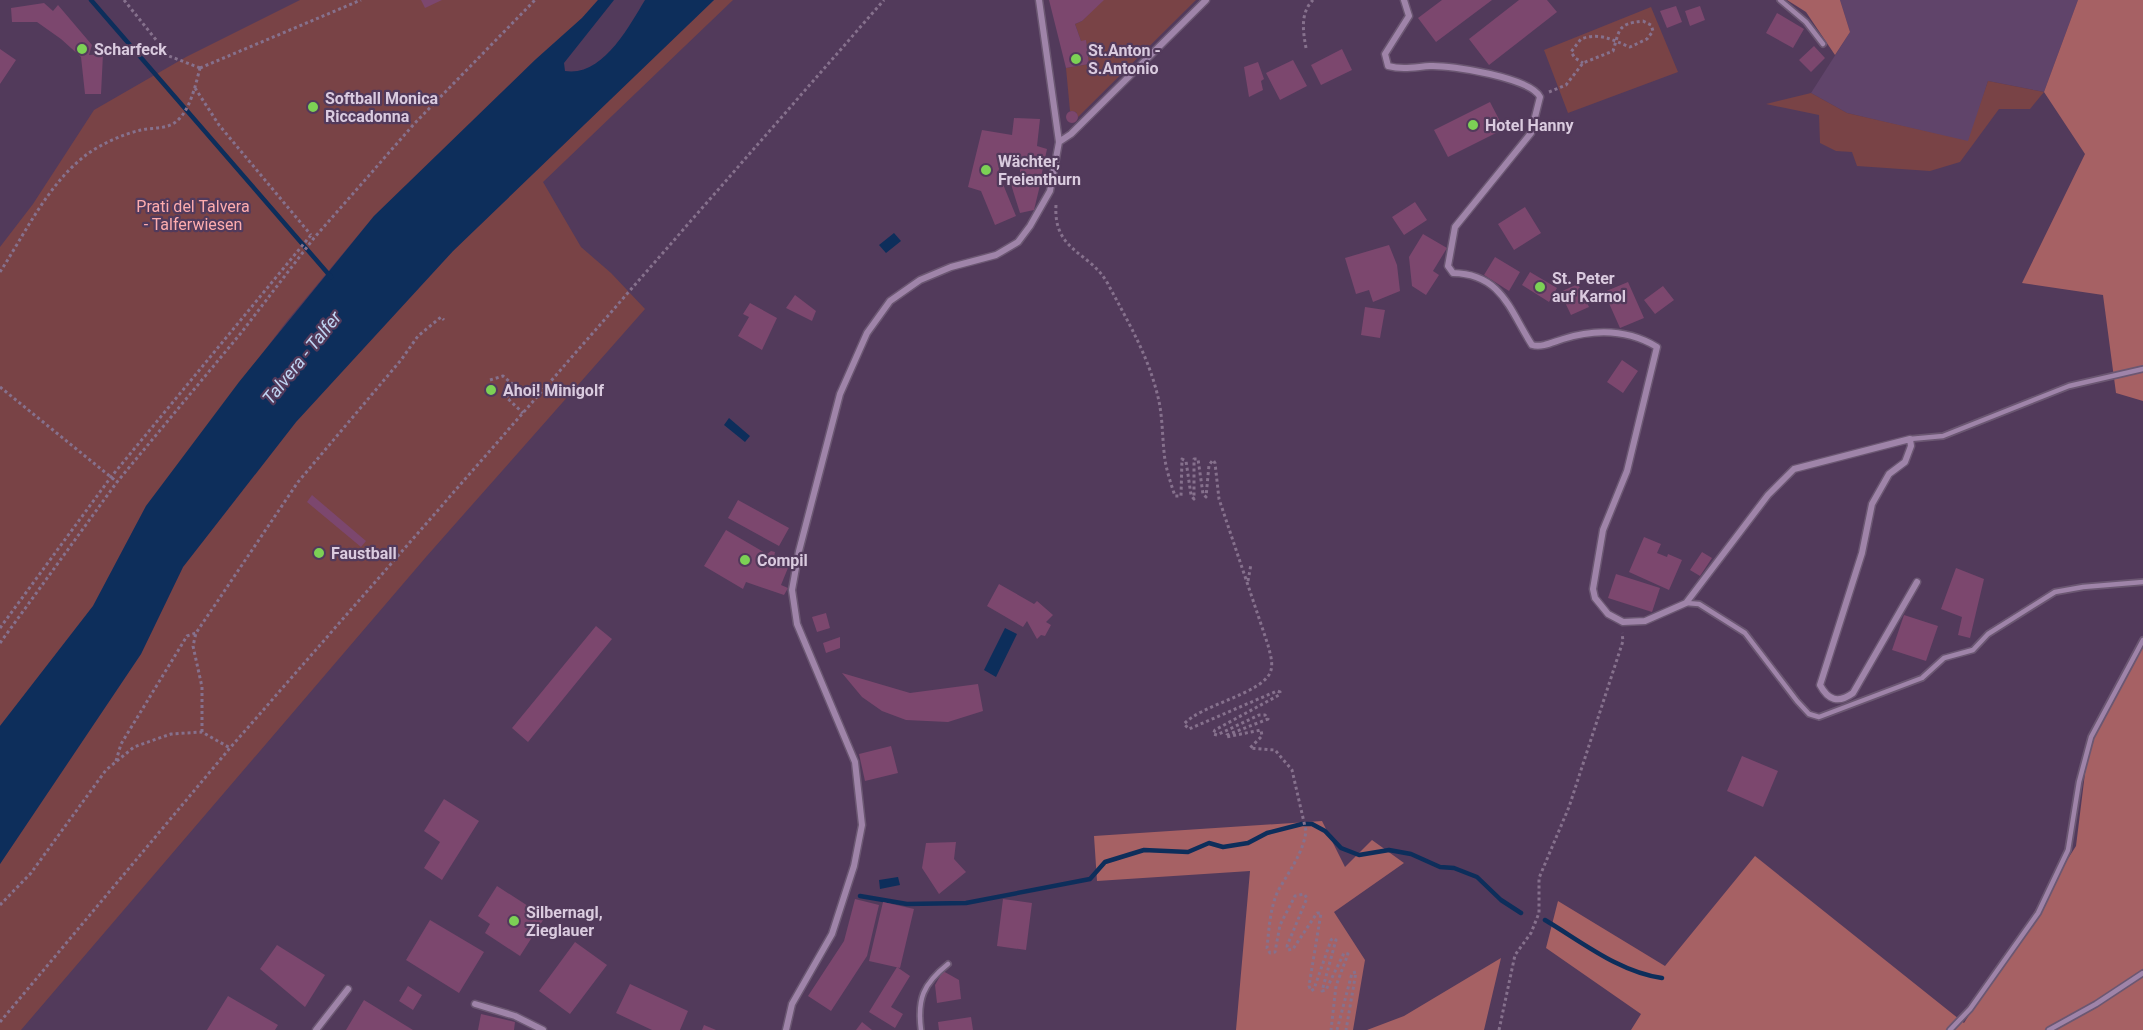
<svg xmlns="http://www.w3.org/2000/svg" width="2143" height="1030" font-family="Roboto,sans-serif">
<rect width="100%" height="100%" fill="#523a5b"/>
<path fill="#60446a" d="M1840,0h238l-34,92 -56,-11 -19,61 -122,-29 -36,-20 39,-61z"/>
<path fill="#794346" d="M300,0h298l-16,18 -47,42 -161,156 -87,105 -141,185 -53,100 -93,120v-479l33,-43 61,-94 92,-53z
M714,0h19l-190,182 38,65 30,26 34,36 -219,248 -405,473h-21v-166l141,-210 42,-87 113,-145 157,-171z
M1102,0h94l-118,117 -2,-5 -6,-1 -4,-43 23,-4 -3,-23h-5l-6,-17 7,-3z
M1651,7l27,65 -110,41 -24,-63z
M1988,81l56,11 -14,17h-31l-39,53 -30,9 -73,-5 -5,-14 -16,-1 -16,-8 -1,-28 -53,-11 45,-11 36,20 121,28z"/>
<path fill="#a66164" d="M1787,0h53l10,32 -15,23 -29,-43z
M2078,0h65v401l-27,-8 -13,-98 -81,-12 63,-129 -41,-62z
M2143,639v391h-512l10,-16 -95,-66 12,-47 107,65 90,-110 209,167 112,-177 12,-97z
M1322,821l23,46 27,-27 32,23 -70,49 31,48 -12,70h-117l14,-159 -153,10 -3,-45z
M1501,958l-17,72h-117l37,-14z"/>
<path fill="#0d2e5b" d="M598,0h16l-50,63 1,8c38,6 64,-45 80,-71h69l-261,251 -157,171 -113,145 -42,87 -141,210v-138l93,-120 53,-100 93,-124 135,-166 161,-156 47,-42z
M894,233l7,8 -15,12 -7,-8z
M729,418l21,18 -5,6 -21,-17z
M1005,628l12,6 -21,43 -12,-7z
M898,877l2,8 -20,4 -1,-9z"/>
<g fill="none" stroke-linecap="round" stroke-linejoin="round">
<path stroke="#0d2e5b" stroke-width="4.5" d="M91,0l240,277
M860,896l47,8 59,-1 124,-24 15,-17 39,-12 44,2 21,-9 14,4 25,-4 19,-10 35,-9h10l13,7 16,17 18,7 30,-5 22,4 29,13 14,1 23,9 24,23 20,13
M1545,920c37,22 74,52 117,58"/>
</g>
<path fill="#7c476e" d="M421,0h21l-17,8z
M1049,0h55l-22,21 -7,3 6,17 5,-1 3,24 -23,4z
M1442,0h50l-56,42 -18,-24z
M1519,0h28l10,12 -68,53 -20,-26z
M44,3l9,8 5,-6 34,40 -3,10 14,-1 -2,40h-16l-4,-37 -20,-18 -24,-17h-25l-1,-14z
M1676,6l6,16 -15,6 -7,-17z
M1700,6l5,14 -15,6 -5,-15z
M1777,13l27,16 -11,19 -27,-15z
M1814,46l11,12 -14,14 -12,-12z
M0,49l16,11 -16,24z
M1342,49l10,21 -31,15 -10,-20z
M1293,60l14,26 -27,14 -14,-27z
M1258,62l6,17 -3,2 2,9 -14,7 -5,-30z
M1490,102l14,27 -56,28 -14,-27z
M1066 117a6 6 0 1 1 12 0a6 6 0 1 1-12 0Z
M1014,118l26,1 -3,27 10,3 -6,28 -21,-3v-7l-19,-4 -3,9 18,44 -21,9 -14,-34 -13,-4 14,-57 30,5z
M1009,178l32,3 -7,29 -14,3z
M1415,202l12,18 -23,15 -12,-18z
M1525,207l16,26 -27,17 -16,-26z
M1423,234l24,14 -14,23 6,4 -13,20 -14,-9 -3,-29z
M1389,245l8,20 3,26 -27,11 -4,-12 -13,4 -11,-36z
M1495,257l25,15 -11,19 -25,-16z
M1530,272l27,16 -8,14 -27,-17z
M1628,282l16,36 -24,10 -16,-36z
M1578,284l11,23 -18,8 -11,-23z
M1663,286l11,14 -19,14 -11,-14z
M795,295l21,16 -4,10 -26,-13z
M750,303l27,15 -15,32 -24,-14 11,-19 -6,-3z
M1365,307l20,3 -5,28 -19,-3z
M1622,360l16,11 -15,22 -16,-11z
M312,495l54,46 -5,6 -54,-45z
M738,500l51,28 -10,18 -51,-28z
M726,530l41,24 4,-3 4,1 -1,5 16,6 -9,22 7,3 -4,7 -38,-13 -3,7 -39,-23z
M1644,537l17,7 -4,9 10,4 1,-3 14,6 -13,30 -40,-18z
M1702,552l10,6 -12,18 -10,-6z
M1956,568l28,11 -14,59 -12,-3 4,-18 -21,-8z
M1616,574l44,14 -8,24 -44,-14z
M999,584l35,20 3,-3 16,14 -7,7 5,3 -6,11 -4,-1 -4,4 -10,-18 -4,6 -36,-21z
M826,613l4,15 -13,4 -5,-15z
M1904,615l34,11 -12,35 -34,-11z
M596,626l16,13 -84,103 -16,-14z
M840,637v11l-14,5 -3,-10z
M842,673l68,20 68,-9 5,27 -35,11 -42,-2 -24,-9 -20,-14z
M891,746l7,27 -33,8 -6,-27z
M1742,756l36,15 -15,36 -36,-16z
M444,799l35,22 -37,59 -18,-12 16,-26 -16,-11z
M956,842l-2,17 12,13 -27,22 -17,-26 4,-25z
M497,886l48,31 -25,39 -35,-23 5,-9 -12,-8z
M855,899l24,6 -12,51 -36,55 -23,-15 36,-55z
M1003,899l29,4 -6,47 -29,-4z
M883,902l31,7 -14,59 -31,-7z
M430,920l54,32 -25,41 -53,-33z
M575,942l32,23 -37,49 -31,-23z
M277,945l48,30 -20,32 -45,-38z
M897,967l13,9 -19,31 12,7 -8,14 -26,-16z
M943,971l16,9 2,19 -24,4 -2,-18z
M630,984l58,27 -8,19h-28l-36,-17z
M408,986l14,9 -9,15 -14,-9z
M228,996l50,29 -3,5h-68z
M364,1000l49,30h-67z
M481,1014l34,8 -1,8h-36z
M971,1017l2,13h-34l-1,-8z
M862,1022l10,8h-16z
M704,1025l12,5h-14z"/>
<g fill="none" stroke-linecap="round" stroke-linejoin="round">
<g stroke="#6b5772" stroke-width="8">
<path id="lane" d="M1780,0l26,22 17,22
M1910,439l33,-3 126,-50 74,-17
M1686,603l13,1 46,29 52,68 12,13 10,3 103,-39 22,-20 29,-8 15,-16 67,-42 28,-5 60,-5
M921,1030c-4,-31 2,-46 27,-66
M1950,1030l20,-21 68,-96 30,-63 11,-68 12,-45 52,-97
M2049,1030l47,-26 47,-31"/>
</g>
<g stroke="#6b5772" stroke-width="9">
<path id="street" d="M1404,0l5,16 -24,38 3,12c15,4 27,1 42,0 22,-1 101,12 110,31l-9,36 -76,94 -7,39 5,7c49,1 57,38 79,72 10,3 21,-3 31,-6 32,-10 64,-10 94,8l-30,124 -24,59 -10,59 2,9 13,16 15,8 22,-1 41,-18 82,-108 26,-26 116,-30 1,7 -6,16 -16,12 -17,30 -10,49 -42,132c8,15 18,19 33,8l64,-111
M1059,142l12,-8 135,-134
M475,1004l40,12 28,14
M316,1030l32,-41
M786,1030l6,-26 40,-70 22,-68 8,-41 -7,-63 -58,-138 -5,-34 7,-39 41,-157 27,-61 23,-32 30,-21 31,-13 45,-12 22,-13 12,-16 20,-35 9,-49 -20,-142"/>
</g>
<path stroke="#86718d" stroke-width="3" stroke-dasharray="3 3" stroke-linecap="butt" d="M124,0l45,56 31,12
M1306,48c-3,-17 -6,-35 7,-48
M200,68l161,-68
M195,88l24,37 92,110
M1549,92l17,-7 17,-22 30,-12c7,-22 4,-27 30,-30l8,4 2,6 -6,8 -17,8c-18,-7 -30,-15 -49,-8l-10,13 4,6 8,5
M1056,205c-3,47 34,46 52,79 20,38 40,71 50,113 5,20 4,42 7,63 2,12 6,24 10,36h6l1,-37 4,2 5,34 3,4v-40h4l5,35 3,3 3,-32 4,-5 2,3 4,36 49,146c2,9 6,19 2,28 -10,21 -69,32 -86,51l5,5 88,-38 3,1 -1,3 -64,35 -2,4 4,1 42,-20h6l3,4 -41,16 -1,2 35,-7 1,6 -12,12 25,2 17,20 14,61c-3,23 -17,40 -28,60 -8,17 -9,38 -11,57l3,5 5,-1 5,-27 15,-29 9,-2 3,4 -20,48 1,4 5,-1 24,-36h4l-12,73 2,5 3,-2 17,-49 2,-2 3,2 -14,51 4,-1 18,-37 4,1 -12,32 -5,44
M0,272c26,-40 48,-88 86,-117 15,-11 37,-21 55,-25 13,-3 28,0 38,-11 12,-12 17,-36 21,-51
M490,380l13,-4 13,11 -10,10 17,16
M0,387l117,95
M1248,581l3,-17
M0,628l111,-151 200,-242
M0,643l117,-161 124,-149 73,-95 101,-115 120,-123
M202,732v-45l-9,-41 3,-13 102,-151 103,-122 17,-24 23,-19 3,3
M116,761l5,-17 66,-108 9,-3
M0,905l31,-32 75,-103 28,-23 37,-13 31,-2 28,16
M0,1022l230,-274 654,-748
M1337,1030l15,-57 4,-1 -10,58
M1499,1030l16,-75 16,-22 8,-20v-35l30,-71 54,-166 -1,-8"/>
<use href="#lane" stroke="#9f84a9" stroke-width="4.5"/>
<use href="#street" stroke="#9f84a9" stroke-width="6"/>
</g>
<g fill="#7cd155" stroke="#523a5b" stroke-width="2">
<circle cx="82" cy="49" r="6"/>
<circle cx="1076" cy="59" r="6"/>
<circle cx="313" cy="107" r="6"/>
<circle cx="1473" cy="125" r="6"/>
<circle cx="986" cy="170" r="6"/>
<circle cx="1540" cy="287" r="6"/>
<circle cx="491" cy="390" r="6"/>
<circle cx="319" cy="553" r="6"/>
<circle cx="745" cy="560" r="6"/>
<circle cx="514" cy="921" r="6"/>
</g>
<g text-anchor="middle" stroke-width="4.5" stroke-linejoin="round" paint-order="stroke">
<g font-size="16" font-weight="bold" fill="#dacbdf" stroke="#523a5b" text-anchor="start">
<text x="94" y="55">Scharfeck</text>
<text x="1088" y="56">St.Anton -<tspan x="1088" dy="18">S.Antonio</tspan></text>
<text x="325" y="104">Softball Monica<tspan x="325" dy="18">Riccadonna</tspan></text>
<text x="1485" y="131">Hotel Hanny</text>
<text x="998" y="167">Wächter,<tspan x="998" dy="18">Freienthurn</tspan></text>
<text x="1552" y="284">St. Peter<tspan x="1552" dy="18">auf Karnol</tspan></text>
<text x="503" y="396">Ahoi! Minigolf</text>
<text x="331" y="559">Faustball</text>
<text x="757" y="566">Compil</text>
<text x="526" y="918">Silbernagl,<tspan x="526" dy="18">Zieglauer</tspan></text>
</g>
<g font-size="16" fill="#fdacae" stroke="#523a5b">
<text x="193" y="212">Prati del Talvera<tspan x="193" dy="18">- Talferwiesen</tspan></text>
</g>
<g font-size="18" font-style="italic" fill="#bfd4f2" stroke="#523a5b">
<text transform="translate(302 358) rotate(-51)" y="6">Talvera - Talfer</text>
</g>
</g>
</svg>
